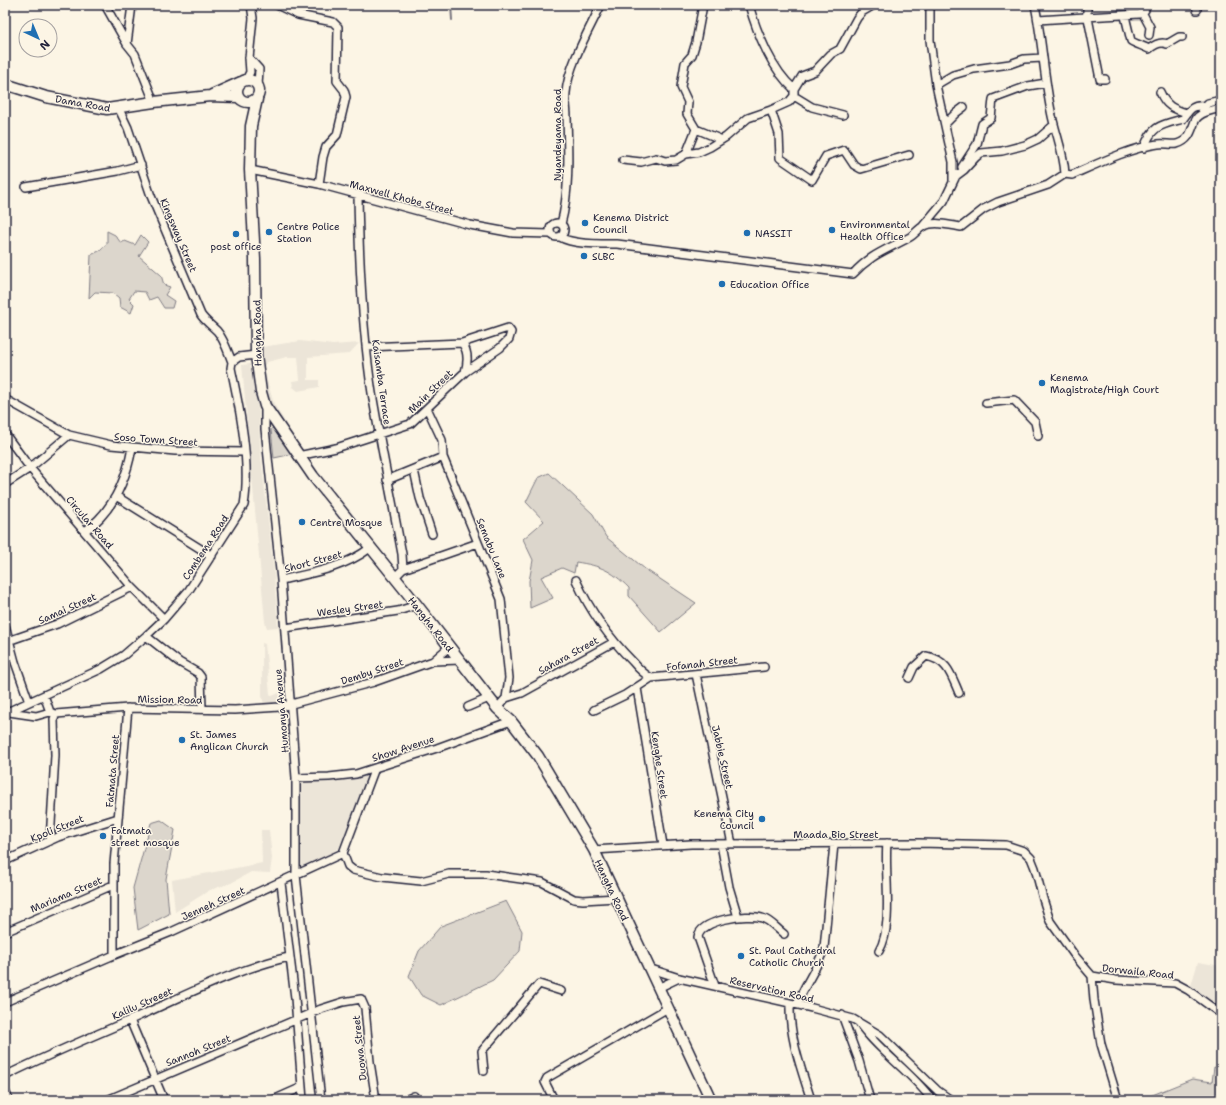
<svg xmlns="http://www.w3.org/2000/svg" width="1226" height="1105" font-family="'Shantell Sans',sans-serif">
<rect width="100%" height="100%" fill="#fcf5e5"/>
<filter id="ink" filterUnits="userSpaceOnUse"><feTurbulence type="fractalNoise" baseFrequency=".025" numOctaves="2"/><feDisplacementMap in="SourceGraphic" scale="8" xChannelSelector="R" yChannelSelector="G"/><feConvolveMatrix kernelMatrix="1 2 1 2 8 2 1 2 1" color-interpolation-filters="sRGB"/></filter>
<g filter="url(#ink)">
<path fill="#ece5d8" d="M254,310l7,3 1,34 38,-6 33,4 26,-2 -10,11 -41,3v23h11v7l-21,4 -5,-4 -1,-6 8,-1 -2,-23h-11l-20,5 -4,5 11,37 28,46 -5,2 -34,-60z
M250,364l9,48 1,34 14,127 4,54 -11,1 -2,-6 -23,-257z
M262,643l3,1 5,50 2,2 7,-3 2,8 -17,4 -2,-9z
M371,772l-32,76 -42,26 -2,-90z
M261,830h8l3,28 -2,15 -19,-1 -20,11 -21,7 -35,22 -3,-32 90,-17z
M1198,962l23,4v43l-31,-20z"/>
<path fill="#dcd6cc" stroke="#7f7c84" d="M107,231l8,4 6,8 4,-2 10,4 6,-10 7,7 -9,14 22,19 3,10 6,2 -5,8 9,6 -2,7h-8l-7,-11 -8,3 -4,-8 -11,-1 -5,8 5,5 -3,9 -11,-6 -1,-9 -6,-5 -18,-1 -6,6 2,-43 10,-5 6,-7z
M274,428l19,26 -19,4 -3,-29z
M549,473l44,41 13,23 39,32 51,34 -35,29 -32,-36v-8c-18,-18 -28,-22 -53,-26l-2,11 -12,-5 -21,9 12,21 -23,10 -1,-27 4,-21 -10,-21 21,-18 -18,-19 12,-24z
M161,820l14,10 -9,49 3,35 -31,16 -5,-42 18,-65z
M506,901l16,30 -2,20 -27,29 -52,25 -20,-10 -12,-19 10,-25 22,-25z
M1214,1067l7,2v31h-25l-6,-2 -1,2h-49l52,-21 20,3z"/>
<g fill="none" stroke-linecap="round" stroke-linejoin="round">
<path stroke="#78757e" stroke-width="2" d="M451,5l1,15"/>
<g stroke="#22223b" stroke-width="10">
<path id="minor" d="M105,5l22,39 8,10 19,48
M277,5l21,10 35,7 5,5 -1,54 7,9 2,7 -9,38 -11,12 -3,10 -4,27
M749,5c8,28 23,65 45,84v7l18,11 31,8
M930,5v35l6,45 17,-10 21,-6 36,-5 14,-5 19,-1
M1035,5c7,35 9,71 16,106 4,22 13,41 14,63
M1196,5l1,5
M1142,12l8,15 -1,8
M1125,16l6,25c5,3 12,5 18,8 5,-4 12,-8 18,-5l12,-7h3
M1085,17l55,-3 5,-4v-5
M1088,18l12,61h5
M1038,20l47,-3 2,-3v-9
M127,44l5,-39
M249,58l10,11 -1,17
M246,80l4,-8 -1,-14 4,-40 -2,-13
M936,85l17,77v19
M794,89l8,-13 13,-5 16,-17 9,-5 17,-31 5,-6 12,-7
M1160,92c6,14 13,17 27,21
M794,96l-5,6 -18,8 8,24 1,24 32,22 14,-24 18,-6 10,15 7,4 48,-14
M119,109l9,19 23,68 50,119c5,7 10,10 16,16 7,8 11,21 15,31
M1202,109l6,-6 13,-3
M945,124l11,-11 8,-6
M696,129l-9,-15 1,-12 -7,-15 4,-24 7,-8 4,-13 7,-37
M1144,148c8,-23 17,-23 39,-29 6,-8 9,-15 21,-13
M686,154l10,-25 24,10
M623,160l18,2 15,-4 9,3 11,-1 10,-6 13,-2 11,-5 16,-10 22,-19 23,-8
M962,167l15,-23 5,-20 9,-6 2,-19 35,-13 18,-3
M250,170l69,14 151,41 43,8 37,1
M26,187l92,-16 23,-6v2
M358,195c1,66 4,133 14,198 9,54 20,107 30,161l1,15
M550 230a7 7 0 1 1 14 0a7 7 0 1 1-14 0Z
M561,224c9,-33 7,-72 6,-107 0,-8 -2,-16 -1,-24 2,-27 23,-63 35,-88
M923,226l21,-25 12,-25 8,-6 12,-13 5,-4 21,-2 23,-6 13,-6 16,-14
M560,237c13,8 42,7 57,7l236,30c18,-20 34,-24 57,-37 5,-3 9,-9 14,-11 11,-5 25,-1 37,1l23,-18 14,-7 50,-17 17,-11 7,1c27,-12 58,-27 86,-31 6,-1 13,1 19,0 13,-4 14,-13 18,-23 3,-8 18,-12 26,-12
M367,347l95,-4c7,9 6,19 3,29
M5,399l64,36 42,10 64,6 69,1
M986,403l28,-3 21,22 3,14
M265,406v23l16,151 15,198v97l25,225
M427,408l15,32 1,17 58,142 8,79 -3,20 -9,10
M5,434l25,34 102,119 32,32
M298,456l38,-8 74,-24 55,-52 35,-24 9,-9 2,-7 -3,-4 -46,15
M414,470l6,28 12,36
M387,480l56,-23
M5,484l25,-16 39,-33
M116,496l96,60
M85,531c28,-20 41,-50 47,-83
M394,578l9,-9 75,-26
M281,580c31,-7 63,-12 89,-32
M576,580c14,31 33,58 57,82 5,6 11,12 18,16
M5,625l10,37 14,40
M285,628l113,-17 19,-6
M146,636l33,26 19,11 3,4 1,32
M8,641l49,-17 75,-37
M433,661l16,-14
M696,674l36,170
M909,678l5,-11 12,-11c22,4 25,19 33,37
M637,688l26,157
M44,695l6,17
M506,698l16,-5 92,-51
M468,707l21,-9
M594,710l31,-15 26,-17 113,-11
M9,712l27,4 14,-4
M50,712l6,2 72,-6 107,2 45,-3 94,-25 59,-21 28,-1
M5,713l96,-44 23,-14 22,-19 18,-17 25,-29 55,-85c7,-42 -4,-95 -13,-137l1,-6 7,-5 17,-2
M296,778l33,-1 27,-3 81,-26 74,-27
M50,841l5,-86 -1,-36 2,-5
M721,844l8,43 9,30
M594,850l97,-6 228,-1 87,2 18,6 7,7 4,10 8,31 7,22 25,35 17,20 2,24 7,44 17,56
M343,853l5,13 5,4 29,7 39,4 28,-7h37l56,8 32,17 9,1 33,-2
M5,861l53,-24 60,-19
M281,883l14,115 8,102
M5,932l108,-47
M879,951c15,-25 5,-78 8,-108
M114,955v-91l14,-156
M648,968l31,10 133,30 41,11 27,16 58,56 13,9
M1092,976l24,4 59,3 13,7 33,24
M715,986l-17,-49c2,-17 49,-24 64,-19 8,2 15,11 22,16
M658,988l21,-10
M5,1002l109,-47 57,-23 172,-79 32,-85
M790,1003c-1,34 11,65 21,97
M797,1004c7,-19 21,-36 27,-56l10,-104
M842,1015l17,46 11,39
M130,1020l34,80
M859,1023c20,29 52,48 73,77
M484,1071l-2,-20 57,-67 22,7
M5,1076c44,-22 89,-40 134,-60 49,-22 97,-47 150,-59
M5,1091l4,9
M107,1100l214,-91 22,-7 18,-3 4,9 5,54 6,38
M273,1100l27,-12
M406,1100l8,-4
M554,1100l-9,-18 2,-4 121,-70"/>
</g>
<g stroke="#22223b" stroke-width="13">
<path id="highway" d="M237 91a11 11 0 1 1 22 0a11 11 0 1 1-22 0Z
M5,84l41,13 61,12 47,-7 56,-6 28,1
M212,95l29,-13
M257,99l-6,27 -1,44 5,89 1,96 5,37 4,14 48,70 104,129 80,103 14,13 27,35 56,94 117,250"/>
</g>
<use href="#minor" stroke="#fcf5e5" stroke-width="7"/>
<use href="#highway" stroke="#fcf5e5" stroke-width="10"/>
</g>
</g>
<g fill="#1f6fb2" stroke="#fcf5e5" stroke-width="1.5">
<circle cx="585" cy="223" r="4"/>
<circle cx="832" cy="230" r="4"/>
<circle cx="269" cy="232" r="4"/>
<circle cx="747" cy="233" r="4"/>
<circle cx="236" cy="234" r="4"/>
<circle cx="584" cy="256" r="4"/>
<circle cx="722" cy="284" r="4"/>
<circle cx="1042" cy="383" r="4"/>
<circle cx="302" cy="522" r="4"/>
<circle cx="182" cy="740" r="4"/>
<circle cx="762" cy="819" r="4"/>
<circle cx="103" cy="836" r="4"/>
<circle cx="741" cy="956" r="4"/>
</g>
<g text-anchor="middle" stroke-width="3" stroke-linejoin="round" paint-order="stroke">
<g font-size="10" fill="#22223b" stroke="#fcf5e5">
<text transform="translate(83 103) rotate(10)" y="4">Dama Road</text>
<text transform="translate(557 135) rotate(-90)" y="4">Nyandeyama Road</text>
<text transform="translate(402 197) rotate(15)" y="4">Maxwell Khobe Street</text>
<text transform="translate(179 235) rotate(67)" y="4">Kingsway Street</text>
<text transform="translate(257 333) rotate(-91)" y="4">Hangha Road</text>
<text transform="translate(382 382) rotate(82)" y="4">Kaisamba Terrace</text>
<text transform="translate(430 391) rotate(-44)" y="4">Main Street</text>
<text transform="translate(156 439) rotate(4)" y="4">Soso Town Street</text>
<text transform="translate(90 522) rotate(49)" y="4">Circular Road</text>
<text transform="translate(205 547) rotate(-57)" y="4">Combema Road</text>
<text transform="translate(492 548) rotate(68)" y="4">Semabu Lane</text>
<text transform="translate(313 561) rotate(-15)" y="4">Short Street</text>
<text transform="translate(67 608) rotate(-24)" y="4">Samai Street</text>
<text transform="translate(350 608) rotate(-8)" y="4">Wesley Street</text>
<text transform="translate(431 624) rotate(52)" y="4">Hangha Road</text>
<text transform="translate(568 655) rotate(-29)" y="4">Sahara Street</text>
<text transform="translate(702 663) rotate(-6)" y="4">Fofanah Street</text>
<text transform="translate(372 671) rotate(-18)" y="4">Demby Street</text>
<text transform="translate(170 699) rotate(1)" y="4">Mission Road</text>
<text transform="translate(281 711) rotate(-95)" y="4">Humonya Avenue</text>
<text transform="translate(403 748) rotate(-18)" y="4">Show Avenue</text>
<text transform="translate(723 757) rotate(77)" y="4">Jabbie Street</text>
<text transform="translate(660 765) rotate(82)" y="4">Kenghe Street</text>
<text transform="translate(112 771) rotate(-85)" y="4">Fatmata Street</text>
<text transform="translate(57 828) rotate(-22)" y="4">Kpoli Street</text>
<text x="836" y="838">Maada Bio Street</text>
<text transform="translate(612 890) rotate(65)" y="4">Hangha Road</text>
<text transform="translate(66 894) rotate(-23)" y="4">Mariama Street</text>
<text transform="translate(213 903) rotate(-24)" y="4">Jenneh Street</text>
<text transform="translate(1138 971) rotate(6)" y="4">Dorwaila Road</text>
<text transform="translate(772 989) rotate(13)" y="4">Reservation Road</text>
<text transform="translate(142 1003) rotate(-24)" y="4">Kalilu Streeet</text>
<text transform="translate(359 1048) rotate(-96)" y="4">Duowa Street</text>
<text transform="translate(198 1050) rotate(-22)" y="4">Sannoh Street</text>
</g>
<g font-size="10" fill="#22223b" stroke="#fcf5e5" text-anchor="start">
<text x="593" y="221">Kenema District<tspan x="593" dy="12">Council</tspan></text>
<text x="840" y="228">Environmental<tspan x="840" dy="12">Health Office</tspan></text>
<text x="277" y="230">Centre Police<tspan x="277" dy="12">Station</tspan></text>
<text x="755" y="237">NASSIT</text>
<text x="236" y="250" text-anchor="middle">post office</text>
<text x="592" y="260">SLBC</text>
<text x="730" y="288">Education Office</text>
<text x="1050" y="381">Kenema<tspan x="1050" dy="12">Magistrate/High Court</tspan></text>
<text x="310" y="526">Centre Mosque</text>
<text x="190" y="738">St. James<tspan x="190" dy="12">Anglican Church</tspan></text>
<text x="754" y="817" text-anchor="end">Kenema City<tspan x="754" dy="12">Council</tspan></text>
<text x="111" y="834">Fatmata<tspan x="111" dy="12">street mosque</tspan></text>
<text x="749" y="954">St. Paul Cathedral<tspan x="749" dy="12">Catholic Church</tspan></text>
</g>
</g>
<rect width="1226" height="1105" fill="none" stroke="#fcf5e5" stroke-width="20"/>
<rect x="10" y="10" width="1206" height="1085" fill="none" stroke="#22223b" stroke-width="1.5" filter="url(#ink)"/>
<g transform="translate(38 38) rotate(136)"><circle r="19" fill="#fcf5e5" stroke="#a5a1a1"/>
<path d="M0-3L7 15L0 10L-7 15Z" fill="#1f6fb2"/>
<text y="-6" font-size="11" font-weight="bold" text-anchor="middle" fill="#22223b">N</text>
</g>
</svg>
